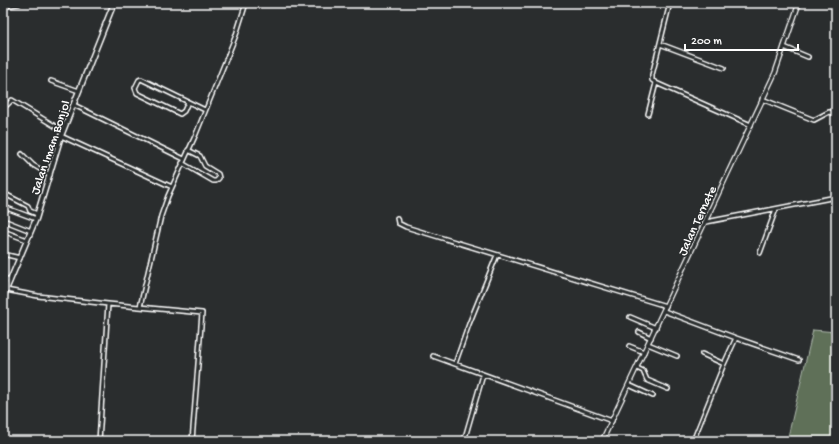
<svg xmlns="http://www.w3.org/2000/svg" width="839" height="444" font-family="'Gochi Hand',sans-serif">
<rect width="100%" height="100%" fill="#2a2d2e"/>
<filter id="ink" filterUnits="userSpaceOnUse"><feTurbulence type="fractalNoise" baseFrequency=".025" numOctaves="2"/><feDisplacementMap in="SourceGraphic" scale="8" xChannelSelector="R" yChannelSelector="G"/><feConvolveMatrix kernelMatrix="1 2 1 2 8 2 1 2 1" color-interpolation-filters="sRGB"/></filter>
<g filter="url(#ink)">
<path fill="#5e7059" stroke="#aeb8ac" d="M813,330l23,2v109h-49z"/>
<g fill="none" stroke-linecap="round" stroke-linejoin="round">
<g stroke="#fff" stroke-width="6">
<path id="minor" d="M670,3l-18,72v5l4,3 95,42
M660,44l64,24
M784,47l24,10
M51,81l28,10
M762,99l52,21 15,-8 7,2
M188,102l-4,9 -4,3 -43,-21 -2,-5 4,-8 2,-1 64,31
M3,105h4l5,-5 51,31
M74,105l110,54
M648,114l8,-31
M61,136l111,51
M22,154l11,11 17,10
M182,163l31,18h3l3,-3 -1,-4 -13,-8 -5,-10 -12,-6
M3,183l2,3 -2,7
M3,193l25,13 2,5 7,3
M4,207l32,12
M397,218l1,5 8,4 260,79
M3,220l28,11
M706,222l130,-25
M3,231l24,9
M760,253l16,-44
M3,254l17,4
M3,279l7,2
M6,290l32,6 70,8 94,9 -10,128
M140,307l21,-91 7,-20 28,-62 40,-99 10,-32
M664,311l72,27
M630,317l26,11
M639,332l12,6
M648,344l29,12
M629,346l15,6
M702,354l22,10
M433,356l179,65
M455,364l14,-40 28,-69
M637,368l6,3 4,9 21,9
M629,385l24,11
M99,441l9,-137
M464,441l19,-66
M693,441l31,-77 12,-26 63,22"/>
</g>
<g stroke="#fff" stroke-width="6">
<path id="tertiary" d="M602,441l173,-368 24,-70"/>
</g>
<g stroke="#fff" stroke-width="7">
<path id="secondary" d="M3,6l16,-3
M3,297l33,-78 25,-83 53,-133"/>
</g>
<use href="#minor" stroke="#2a2d2e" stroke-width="3"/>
<use href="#tertiary" stroke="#2a2d2e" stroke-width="3.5"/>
<use href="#secondary" stroke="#2a2d2e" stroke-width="4"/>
</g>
</g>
<g text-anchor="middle" stroke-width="3" stroke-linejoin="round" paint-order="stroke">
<g font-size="13" fill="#fff" stroke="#2a2d2e">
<text transform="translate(49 147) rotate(-71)" y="5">Jalan Imam Bonjol</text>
<text transform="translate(696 220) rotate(-65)" y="5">Jalan Ternate</text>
</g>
</g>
<rect width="839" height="444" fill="none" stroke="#2a2d2e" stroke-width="16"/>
<rect x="8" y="8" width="823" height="428" fill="none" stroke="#fff" stroke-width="1.5" filter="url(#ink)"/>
<path d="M685 44v6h113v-6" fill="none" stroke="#ffffff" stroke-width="2"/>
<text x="691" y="44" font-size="12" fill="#ffffff" stroke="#2a2d2e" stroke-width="3" paint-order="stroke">200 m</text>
</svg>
